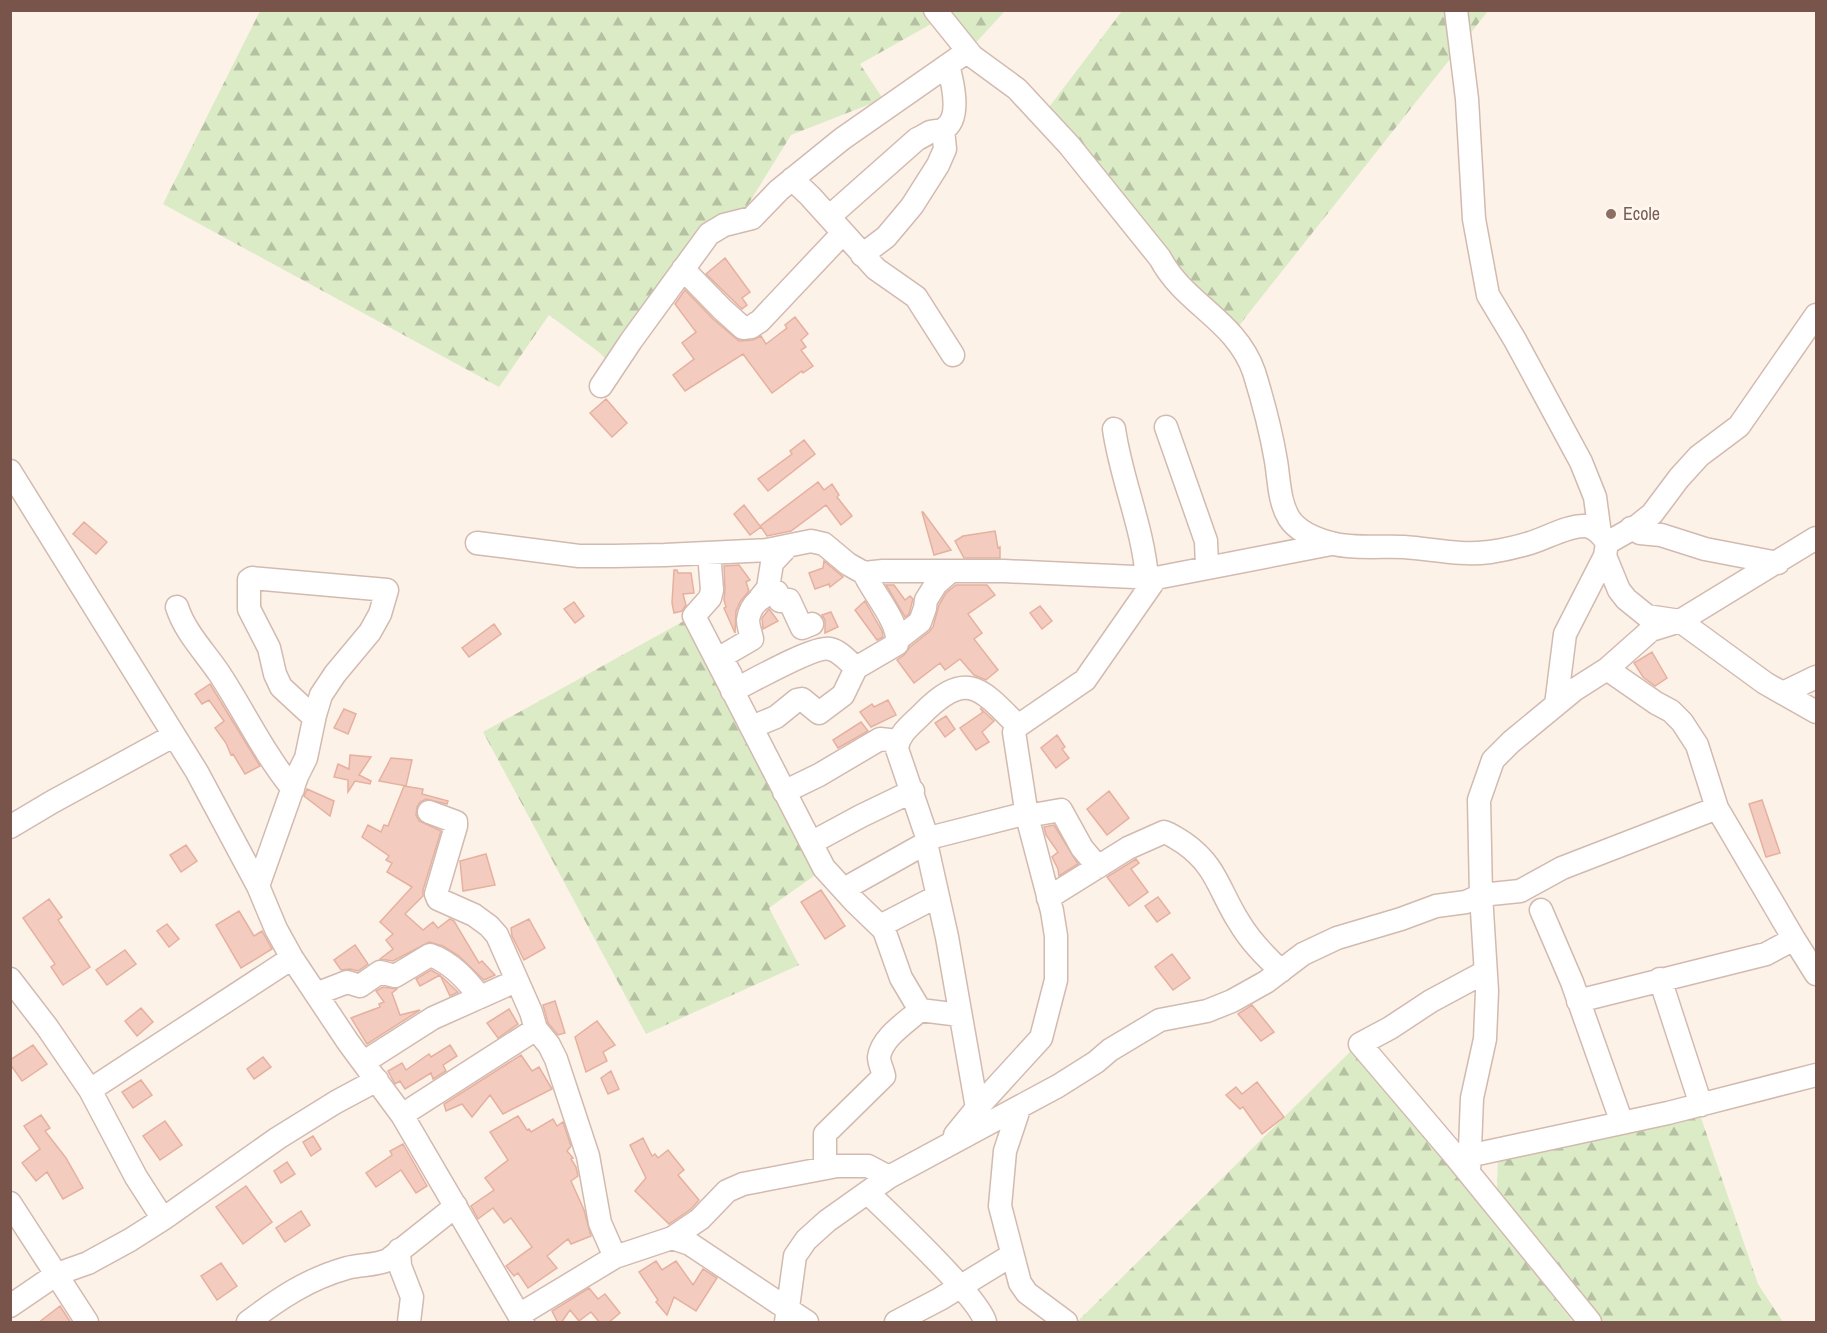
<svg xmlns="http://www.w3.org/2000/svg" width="1827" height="1333" font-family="'Archivo Narrow',sans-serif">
<defs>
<pattern id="forest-firs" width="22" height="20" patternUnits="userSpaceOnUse" patternTransform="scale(1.5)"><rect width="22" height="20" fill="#daebc6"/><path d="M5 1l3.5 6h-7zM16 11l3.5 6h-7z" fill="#b6c1a3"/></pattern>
</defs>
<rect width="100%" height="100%" fill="#fdf2e8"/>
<path fill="url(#forest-firs)" d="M260,11h745l-35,38 -30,-30 -80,45 23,35 -92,36 -50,81 -133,146 -8,-9 -51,-38 -50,72 -336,-183z
M1122,11h366l-251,317 -46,-33 -148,-180z
M691,617l127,256 -49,35 30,57 -153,69 -163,-302z
M1357,1045l216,277h-496z
M1697,1106l61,178 25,38h-189l-88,-109 -9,-24 1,-35z"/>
<path fill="#f3ccbf" stroke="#e6b09f" stroke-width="1.5" d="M725,258l25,34 -8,6 5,7 -5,4 -36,-35z
M685,290l28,29 26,22 14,-1 8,-4 5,8 21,-16 -2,-3 10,-8 13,17 -7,6 5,7 -5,3 12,16 -10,7 -1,-2 -30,22 -29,-39 -58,37 -12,-16 21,-16 -12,-16 14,-11 -21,-28z
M606,399l21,24 -15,14 -22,-24z
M804,440l11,14 -47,37 -10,-12 34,-25 -2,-3z
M818,482l6,8 8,-6 7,11 -2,2 15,19 -11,9 -15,-20 -35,26 -24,5 -6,-9 -11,8 -16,-21 10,-9 16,21z
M922,512h1l28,38 -17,5z
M84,522l23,20 -11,12 -23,-20z
M995,531l3,17 2,-1v11h-36l-9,-17 8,-5z
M824,561l19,16 -13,10 -1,-3 -14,5 -6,-16 14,-5z
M739,565l11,15 -4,2 3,9 -9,11 -4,9 -1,22 -11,-25 2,-1 -2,-7 1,-11 -1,-23z
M674,570h3l1,3h13l3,20 -11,1 3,11 -4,6 -8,2 -2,-10z
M886,585h8l11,15 5,-4 3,3 -4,15 -4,3z
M956,585h31l8,10 -27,19 14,19 -8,6 24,31 -12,10 -12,-5 -14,-16 -15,11 -5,-7 -26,20 -17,-23 7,-5 6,-8 19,-15 4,-5 6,-22 7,-12z
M865,601l17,30 1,6 -6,3 -22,-30z
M574,602l10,14 -9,7 -11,-14z
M1040,606l12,15 -10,8 -12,-16z
M769,609l9,12 -15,8 -1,-11z
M831,612l7,15 -13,6v-13l-3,-5z
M494,624l7,10 -32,23 -7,-9z
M1652,652l15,26 -12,8 -12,-9 -9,-14z
M210,684l50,82 -15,8 -12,-20 -2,1 -5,-12 -11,-15 9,-7 -15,-21 -7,4 -7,-10z
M888,700l8,15 -25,12 -11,-15 12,-8 2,3z
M980,708l14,13 -12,11 7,10 -13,8 -16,-22 23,-16z
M344,709l12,5 -8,20 -14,-6z
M946,716l9,13 -10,8 -10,-14z
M861,722l7,9 -30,17 -5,-8z
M1057,735l8,12 -3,2 7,9 -13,10 -15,-20z
M350,755l21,2 -12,18 12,6 -1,3 -15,-3 -7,11v-12l-14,-3 4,-13 11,5z
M391,758l21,2 -6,26 -27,-5z
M404,786l19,3 -1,5 26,7 -1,3 -21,-5 -6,3 -3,5 -1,8 3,6 22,10 -18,59v6l-18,18 18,16 10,-8 5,6 12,-9 4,2 25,42 3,-2 13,14 -11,5 -25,-24 -16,-10 -14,-4 -36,19 -13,-2 13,-10 -7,-9 7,-6 -13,-12 32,-35 -25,-15 5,-9 -6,-3 3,-4 -27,-19 6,-12 13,7 3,-7 4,1z
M307,789l27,12 -4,15 -26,-20z
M1109,791l20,27 -22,17 -20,-26z
M1762,800l18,53 -14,4 -17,-53z
M1054,825l24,39 -19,12 -1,-7 -6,-12 6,-5 -12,-17 -2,-8z
M186,845l11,16 -16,11 -11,-17z
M486,854l9,31 -32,6 -3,-30z
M1136,859l3,4 -8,6 17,23 -19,14 -22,-29z
M821,890l24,36 -20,13 -24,-37z
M1158,897l12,16 -13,9 -12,-16z
M49,899l13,18 -4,3 32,47 -27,18 -12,-18 4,-3 -32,-46z
M239,911l15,25 8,-5 10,18 -31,19 -25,-43z
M529,919l16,29 -21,12 -12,-24 -1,-8z
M167,924l12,15 -10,8 -12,-16z
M355,945l13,19 -10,7 -8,-2 -9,1 -7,-10z
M125,950l11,14 -29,21 -11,-15z
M1172,954l18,24 -17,12 -18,-23z
M431,970l7,4 5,4 15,14 -8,4 -10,-21 -20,11 -4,-7z
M383,987l14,2 -5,4 8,22 20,-5 -53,34 -16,-26 29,-11 -1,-3 5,-2 -8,-11z
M555,1001l10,32 -7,2 -10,-12 -5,-18z
M1252,1005l22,27 -13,9 -23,-27z
M141,1008l12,14 -16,14 -12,-15z
M509,1009l9,15 -20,14 -11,-15z
M597,1021l18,24 -12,7 4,9 -21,11 -11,-35z
M33,1045l14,19 -25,17 -12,-17v-4z
M450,1045l7,11 -14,9 3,6 -13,8 -2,-6 -26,16 -5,-8 -5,3 -7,-13 14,-8 4,7 23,-16 2,3z
M521,1055l11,16 7,-4 13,22 -49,25 -13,-19 -18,22 -10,-13 -16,7 -2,-7z
M263,1057l8,10 -17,12 -7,-10z
M611,1071l8,18 -11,5 -7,-16z
M141,1080l11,15 -19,13 -11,-16z
M1257,1082l27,35 -22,17 -19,-27 -3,2 -14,-14 10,-8 6,7z
M41,1115l9,13 -5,3 21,27 17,30 -20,11 -16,-27 -11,9 -14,-18 18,-14 -16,-23z
M518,1116l9,14 2,-1 2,3 22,-13 4,7 6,-4 8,24 -4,5 6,7 -2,1 5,8 2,9 -7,5 13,29 7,26 -20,8 -3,-5 -21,17 10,12 -29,20 -10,-15 -4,3 -8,-10 26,-19 -21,-29 -7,5 -11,-15 -15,11 -7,-13 23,-16 -9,-12 23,-18 -18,-28z
M165,1121l17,24 -22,15 -17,-24z
M313,1136l8,13 -10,7 -8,-14z
M643,1138l9,18 3,-2 3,4 10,-8 16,20 -6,5 21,25 -8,9 -22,15 -34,-33 11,-13 -16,-33z
M403,1144l24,42 -11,7 -15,-23 -25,17 -10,-14 26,-18 -2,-4z
M287,1162l8,12 -14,9 -7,-12z
M246,1186l26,36 -29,22 -27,-37z
M301,1211l9,14 -25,17 -9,-14z
M656,1261l6,9 14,-9 17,24 10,-16 14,9 -21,33 -22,-14 -7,18 -11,-13 2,-2 -19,-28z
M221,1263l16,23 -20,14 -16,-24z
M589,1288l9,11 7,-5 15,19 -12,10h-8l-9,-11 -12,9 -9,-11 -9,13h-3l-6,-12z
M60,1306l11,17h-33z"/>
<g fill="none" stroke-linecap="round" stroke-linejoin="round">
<g stroke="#d2bab0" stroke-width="25">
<path id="minor" d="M935,10l37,46 45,33 52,56 91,113c24,46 76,62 94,114 9,29 17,59 22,89 3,18 3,41 13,57 9,14 27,21 42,25 19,6 52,3 73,4 29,2 57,9 86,5 13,-2 27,-5 40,-9 17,-5 38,-18 56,-17 9,1 17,10 21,17
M1456,10l11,89 7,120 14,76 27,45 66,122 14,35 5,37
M792,179l18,17 66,73 40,28 37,58
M829,217l88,-78c5,-2 9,-5 13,-7 5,-1 11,-1 14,-3 18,-11 8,-49 4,-64
M862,255l24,-18 26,-31 26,-41 7,-16 -2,-19
M683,269l39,40 21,19 8,-1 9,-6 82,-87
M601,386l30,-45 78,-107 15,-9 28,-7 27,-28 63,-51 126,-88
M1166,427l40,114 1,26
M1114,429c7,50 29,98 33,149
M10,471l187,301 61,114 18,43 16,29 56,84 54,73 121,207
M1631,528l9,5 21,2 44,14 73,14
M477,543l102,13h35l51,-1 102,-5 44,-9 13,3 24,20 16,9 19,-2h121l152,7 175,-34
M709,553l3,37 -2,8 -16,18 130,252 31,34 29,28 17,48 19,32 40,5
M1605,556l14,34 7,9 21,17 33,5 85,62 51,29
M760,598l8,-10 4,-25 16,-17
M177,607c8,25 27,44 42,66 25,38 45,81 74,116
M898,639l22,-17 5,-14 1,-8 10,-16 15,-13
M1607,669l49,34 15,8 11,11 15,23 20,63 77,131 22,35
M731,675l-10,-18 31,-18c-1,-5 -4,-13 -4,-19 2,-16 14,-25 29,-28l3,9 9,-1 13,28 10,-4
M732,691c17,-8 83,-46 98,-42 10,2 19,13 26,19
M1783,693l33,-16
M1556,705l9,-71 40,-78 2,-13 30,-17 15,-12 27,-36 20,-22 40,-30 77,-111
M752,727l24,-10 21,-17 5,-1 17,14 24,-18 13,-27 41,-24c3,-22 -25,-52 -33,-71
M784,792l35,-17 61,-36 18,2
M429,812l27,10v4l-20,68 2,5 36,16 15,11 8,9 34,77 5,17 13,16 7,14 32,97 12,67 15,34
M1027,816l34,-6 21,38 16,19
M10,827l42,-25 121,-66
M928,840l-31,-91c1,-15 14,-24 24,-34 45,-46 59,-28 97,11
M811,843l50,-27 52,-25
M258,886l39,-110 9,-18 9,-43 6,-20 14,-21 35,-42 10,-18 7,-24 -135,-12 -3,2v29l20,39 6,26 6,13 27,25 7,3
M844,889l82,-46
M1048,898l80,-50 36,-16c7,2 13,7 20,11 33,23 35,48 55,79 11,19 26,34 42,49
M1541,910l31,72 50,141
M880,926l56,-29
M1485,972l-54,29 -41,27 -30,16 91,107 139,171
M10,979l37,48 43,63 46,87 27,42
M1660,979l41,126
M316,994l31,-12 13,4 20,-14 15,4 35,-21c21,7 37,25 50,42
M1578,1001l188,-47 28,-15
M364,1062l69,-44 83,-37
M90,1090l202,-132
M977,1108l-30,-171 -21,-94 7,-6 94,-24
M1019,1109l-14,42 -5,55 20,77 7,10 39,29
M402,1115l134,-86
M955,1135l22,-27 64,-70 15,-58v-44l-4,-25 -25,-95 -13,-84 4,-6 67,-46 71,-102
M1468,1156l200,-43 148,-38
M825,1167v-33l59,-58c-1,-6 -5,-12 -5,-19 3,-20 28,-35 41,-47
M1469,1173l3,-75 13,-59 2,-48 -6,-96 -2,-95 14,-40 18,-18 63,-52 33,-21 44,-39 29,-9 136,-83
M868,1193c23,22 112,106 117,129
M10,1203l77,119
M672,1238l28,-19 27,-28 16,-7 94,-18h31l21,11
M399,1250l1,16 12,31 -3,25
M10,1306l47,-32 31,-11 42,-23 33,-21 115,-81 58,-36 41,-22
M519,1315l96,-58 57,-19 18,6 117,78
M248,1322c32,-24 60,-43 99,-54 14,-4 27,-2 41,-8l68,-54
M786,1322l9,-66 11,-16 21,-19 62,-44 169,-91 38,-24 14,-12 50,-30 47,-9 25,-10 34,-19 37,-28 34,-16 64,-19 35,-13 30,-4 15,-7 39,-4 42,-23 155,-60
M896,1322l44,-23 72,-44"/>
</g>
<use href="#minor" stroke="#fff" stroke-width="22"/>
</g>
<circle fill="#8d6e63" stroke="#fff6ef" stroke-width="2" cx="1611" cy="214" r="6"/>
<g text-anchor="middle" stroke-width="6" stroke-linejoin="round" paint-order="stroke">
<g font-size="18" fill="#785e54" stroke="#fff6ef" text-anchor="start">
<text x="1623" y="220">Ecole</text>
</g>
</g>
<rect width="1827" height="1333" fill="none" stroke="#78544b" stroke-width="24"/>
</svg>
